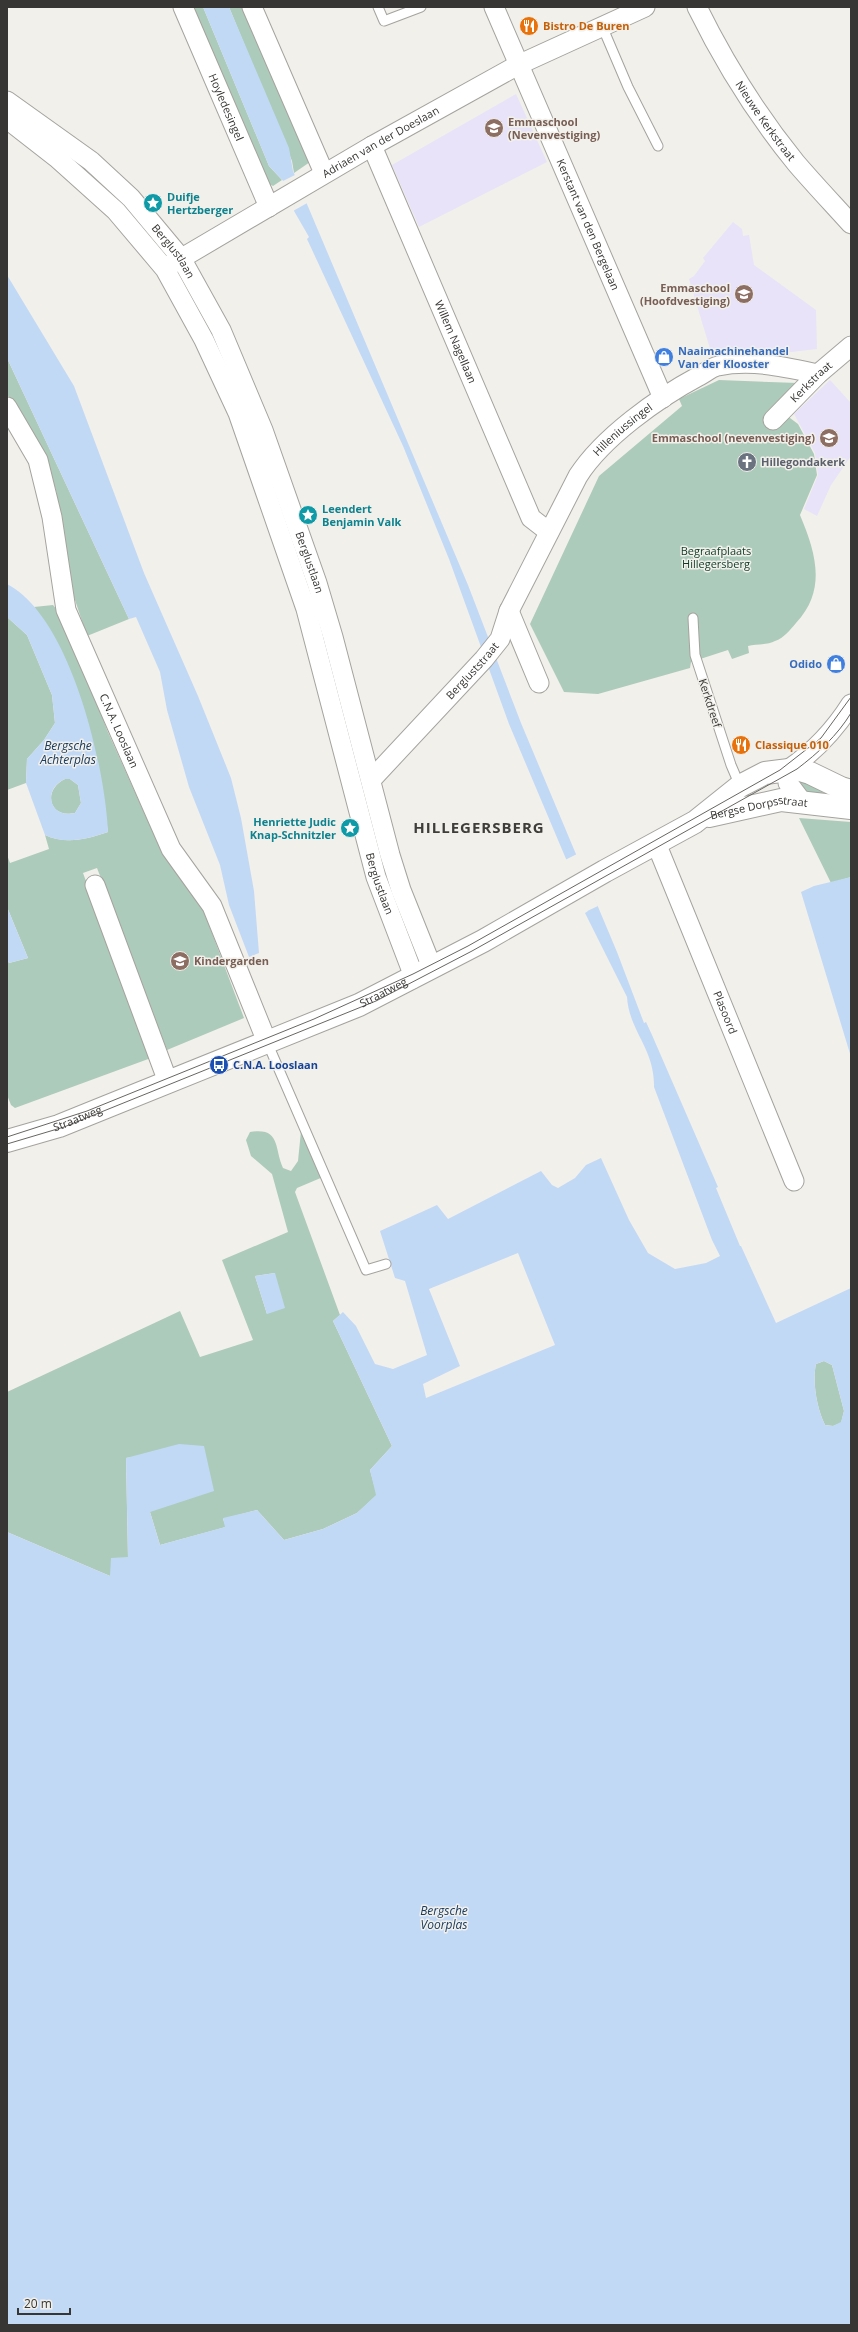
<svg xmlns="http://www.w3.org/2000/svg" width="858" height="2332" font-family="'Open Sans',sans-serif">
<rect width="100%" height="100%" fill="#f2f0eb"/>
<path fill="#e8e3f9" d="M516,94l31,68 -128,65 -27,-62z
M733,222l9,7 1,7 6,-1 5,30 62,45 1,39 -43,5 -63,-2 -22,-73 5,-3 11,-15 -2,-3z
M830,380l21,23v53l-20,29 -14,31 -13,-7 14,-34 -3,-22 -21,-39z"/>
<path fill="#adcbba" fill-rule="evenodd" d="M190,7h13l66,159 13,14 -9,6 -7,-4z
M229,7h15l66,155 -16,11 -2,-12z
M7,358l122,261 -42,17 -15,-45 -16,-101 -7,-21 -16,-33 -26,-42z
M719,380l79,3 -20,26 20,15 16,30 3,21 -17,40c16,38 27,75 -4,108 -6,7 -12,15 -21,18 -7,4 -19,3 -27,5l1,7 -17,6 -4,-9 -37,12 -1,6 -92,26 -34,-2 -34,-68 69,-148 83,-70 -3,-7z
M53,605l4,5 29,62 21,58 39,87 11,22 44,65 43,114 -77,32 -70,-182 -14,5 68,185 -136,50 -4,-3 -4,-10v-136l2,4 19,-5 -21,-51v-52l3,8 39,-14 -4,-14c21,10 43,4 63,-3 -12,-80 -25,-159 -74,-225z
M7,617l20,18 25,60 3,28 -11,17 -17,19 -1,24 -19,7z
M808,777l18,12 -4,5 -10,2 -10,-6 -6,-9z
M65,779h5l8,6 3,18 -6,10c-26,6 -33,-23 -10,-34z
M799,818l52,4v55l-20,6z
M302,1121l21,56 -26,11 -2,4 45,123 -7,6 59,125 -22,24 7,25 -20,18 -34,16 -39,11 -27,-30 -34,9 3,8 -66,18 -10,-33 -5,-57 -19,3 2,99 -18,19 -103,-44v-140l173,-81 20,46 53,-17 -31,-80 66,-28 -16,-58 -21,-18 -5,-16 4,-8c31,-5 24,16 33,36l8,3 7,-10zM275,1273l-8,41 -12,-38z
M824,1361l8,4 12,46 -3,12 -8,3 -8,-1c-8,-16 -13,-43 -9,-61z"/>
<path fill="#c2d9f6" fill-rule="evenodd" d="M203,7h26l60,141 4,23 175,414 53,138 96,229 27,71 2,-1 6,13 66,152 -2,1 24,58h1l35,77 75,-35v1037h-844v-793l103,44 1,-18 17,-1 -2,-99 53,-14 25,2 10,45 -64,21 10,33 65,-18 -2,-9 34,-8 27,30 39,-11 34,-16 19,-18 -6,-25 22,-24 -59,-125 10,-9 13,14 19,38 18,5 34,-14 -22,-74 -10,-3 -15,-47 57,-26 11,14 93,-48 11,14 6,3 17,-10 11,-13 15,-7 28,62 19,33 27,16 31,-6 14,-7 -8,-16 -58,-153c1,-38 -25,-56 -27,-90l-42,-84 3,-2 -79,-187 -60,-165 -46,-113 -96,-207 2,-2 -15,-26 1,-7 -8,-19 -18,-19zM518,1253l37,92 -129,53 -3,-14 37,-18 -31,-77zM824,1361l8,4 12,46 -3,11 -8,4 -8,-1c-8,-16 -13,-43 -9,-61z
M7,275l67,111 70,187 54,123 33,82 10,40 13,73 5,62 -10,4 -20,-52 -9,-40 -31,-78 -22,-77 -7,-38 -24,-55 -7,2 -122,-261z
M7,584c64,33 98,182 101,248 -20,7 -43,13 -63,3l-19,-52 1,-24 17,-19 11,-17 -3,-28 -25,-60 -20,-18zM65,779h5l8,6 3,18 -6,10c-26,6 -33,-24 -10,-34z
M851,877v180l-50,-165 13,-6z
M7,907l21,51 -19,5 -2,-4z
M275,1273l10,35 -18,6 -12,-38z"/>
<path fill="#f2f0eb" d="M297,174l7,21 5,7 -16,9 2,-7 -9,-18 -5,-4z
M577,854l21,52 -15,7 3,-3 -21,-50z"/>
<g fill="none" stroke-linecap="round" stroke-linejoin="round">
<g stroke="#a5a39e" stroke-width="11">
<path id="lane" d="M378,7l6,14 37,-14
M602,26l26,61 30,59
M693,618l2,37 36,110 9,21
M267,1042l99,228 20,-6"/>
</g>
<g stroke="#a5a39e" stroke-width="21">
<g id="street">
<path id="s1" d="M183,7l86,200"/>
<path d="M252,7l72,166"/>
<path id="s2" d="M494,7l169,391"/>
<path id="s3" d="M697,7c27,55 60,108 99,156 18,21 37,41 55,61"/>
<path id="s4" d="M7,101l84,60 40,37 50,60 40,72 42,100 54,153 16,54 57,218 11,35 30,75 3,2"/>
<path id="s5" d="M7,119l50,39 59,53 49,58 39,71 34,73 68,196 70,268 37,97 -1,5"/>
<path id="s6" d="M372,146l159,372 18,14"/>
<path id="s7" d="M170,265l202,-119 146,-81 127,-58"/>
<path id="s8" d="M7,407l31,53 14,57 14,93 105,239 41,57 55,136"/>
<path id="s9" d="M773,420l45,-46 33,-28"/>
<path d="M509,611l30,72"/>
<path id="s10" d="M371,780l113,-121 16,-20 9,-28 69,-135c25,-39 80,-78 121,-100 6,-3 13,-9 19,-10 33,-7 67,1 100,8"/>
<path d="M803,803l-15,-20 1,-14c26,-18 45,-38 62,-65"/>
<path id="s11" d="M656,843l138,338"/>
<path d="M95,885l73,197"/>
</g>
</g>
<g stroke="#a5a39e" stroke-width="24">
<g id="secondary">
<path id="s12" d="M709,816l72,-16 70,8"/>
<path id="s13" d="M7,1141l52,-15 47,-19 253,-102 124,-64 122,-70 90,-49 45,-36 25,-13 32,-4 13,4 31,15 10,3"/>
</g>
</g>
<use href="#lane" stroke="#fff" stroke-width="9"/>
<use href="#street" stroke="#fff" stroke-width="19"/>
<use href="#secondary" stroke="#fff" stroke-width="22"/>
<path stroke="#686663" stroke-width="1" d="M7,1137l80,-26 227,-92 99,-45 55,-28 312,-176 41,-32 30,-41
M7,1144l57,-17 312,-126 96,-50 325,-182c21,-16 40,-33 54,-56"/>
</g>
<defs>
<g id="restaurant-disc" transform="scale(1)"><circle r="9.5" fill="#e8710a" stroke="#f2f0eb"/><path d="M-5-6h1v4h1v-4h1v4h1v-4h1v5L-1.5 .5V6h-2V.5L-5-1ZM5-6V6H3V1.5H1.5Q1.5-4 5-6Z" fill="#fff"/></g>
<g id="school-disc" transform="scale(1)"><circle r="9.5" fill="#8d6e63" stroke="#f2f0eb"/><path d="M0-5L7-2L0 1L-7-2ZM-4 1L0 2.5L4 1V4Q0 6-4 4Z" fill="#fff"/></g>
<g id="sight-disc" transform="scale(1)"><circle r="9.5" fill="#0f9aa8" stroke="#f2f0eb"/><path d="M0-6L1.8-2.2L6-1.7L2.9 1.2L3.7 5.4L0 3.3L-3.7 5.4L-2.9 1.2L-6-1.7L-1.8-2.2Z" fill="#fff"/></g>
<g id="shop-disc" transform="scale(1)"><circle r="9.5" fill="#3f7fe0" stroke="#f2f0eb"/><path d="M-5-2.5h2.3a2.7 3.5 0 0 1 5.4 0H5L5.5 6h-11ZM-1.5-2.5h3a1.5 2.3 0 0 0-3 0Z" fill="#fff"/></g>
<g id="church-disc" transform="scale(1)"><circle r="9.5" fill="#6b7280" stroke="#f2f0eb"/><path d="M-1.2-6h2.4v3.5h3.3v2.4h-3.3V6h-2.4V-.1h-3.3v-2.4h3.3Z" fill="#fff"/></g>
<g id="bus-disc" transform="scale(1)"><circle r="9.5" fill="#1a4fb4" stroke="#f2f0eb"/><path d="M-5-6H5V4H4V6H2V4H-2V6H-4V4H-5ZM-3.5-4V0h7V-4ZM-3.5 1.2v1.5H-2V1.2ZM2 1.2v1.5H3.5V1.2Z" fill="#fff"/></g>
</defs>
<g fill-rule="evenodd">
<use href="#restaurant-disc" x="529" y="26"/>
<use href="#school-disc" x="494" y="128"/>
<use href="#sight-disc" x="153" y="203"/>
<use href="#school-disc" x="744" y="294"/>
<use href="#shop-disc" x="664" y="357"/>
<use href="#school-disc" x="829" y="438"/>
<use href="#church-disc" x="747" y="462"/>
<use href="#sight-disc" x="308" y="515"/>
<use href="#shop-disc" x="836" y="664"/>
<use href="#restaurant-disc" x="741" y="745"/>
<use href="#sight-disc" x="350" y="828"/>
<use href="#school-disc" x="180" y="961"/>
<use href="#bus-disc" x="219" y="1065"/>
</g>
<g text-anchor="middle" stroke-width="3" stroke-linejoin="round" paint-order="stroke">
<g font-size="11" font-weight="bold" fill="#c56008" stroke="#f2f0eb" text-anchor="start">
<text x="543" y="30">Bistro De Buren</text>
<text x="755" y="749">Classique 010</text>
</g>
<g font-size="11" fill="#373634" stroke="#f2f0eb">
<text dy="4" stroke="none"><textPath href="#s1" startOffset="109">Hoyledesingel</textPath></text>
<text dy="4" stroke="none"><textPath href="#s3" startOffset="133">Nieuwe Kerkstraat</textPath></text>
<text dy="4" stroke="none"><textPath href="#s7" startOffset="244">Adriaen van der Doeslaan</textPath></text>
<text dy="4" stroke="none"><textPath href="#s2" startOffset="237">Kerstant van den Bergelaan</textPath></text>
<text dy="4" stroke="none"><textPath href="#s4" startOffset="226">Berglustlaan</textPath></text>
<text dy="4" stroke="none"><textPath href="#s6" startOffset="213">Willem Nagellaan</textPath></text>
<text dy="4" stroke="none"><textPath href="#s9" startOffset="54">Kerkstraat</textPath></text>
<text dy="4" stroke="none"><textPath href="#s10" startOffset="437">Hilleniussingel</textPath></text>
<text dy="4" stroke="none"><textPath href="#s4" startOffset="567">Berglustlaan</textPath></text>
<text dy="4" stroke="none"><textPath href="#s10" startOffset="149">Bergluststraat</textPath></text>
<text transform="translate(710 703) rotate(72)" y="4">Kerkdreef</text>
<text dy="4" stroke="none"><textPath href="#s8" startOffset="346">C.N.A. Looslaan</textPath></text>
<text dy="4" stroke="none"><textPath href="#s12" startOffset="51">Bergse Dorpsstraat</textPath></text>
<text dy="4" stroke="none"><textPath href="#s5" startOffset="872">Berglustlaan</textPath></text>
<text dy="4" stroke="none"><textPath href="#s13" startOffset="405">Straatweg</textPath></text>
<text dy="4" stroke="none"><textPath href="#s11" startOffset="183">Plasoord</textPath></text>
<text dy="4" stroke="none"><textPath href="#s13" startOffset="74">Straatweg</textPath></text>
</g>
<g font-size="11" font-weight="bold" fill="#785e54" stroke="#f2f0eb" text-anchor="start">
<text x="508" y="126">Emmaschool<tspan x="508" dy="13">(Nevenvestiging)</tspan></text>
<text x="730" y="292" text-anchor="end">Emmaschool<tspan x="730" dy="13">(Hoofdvestiging)</tspan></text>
<text x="815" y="442" text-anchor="end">Emmaschool (nevenvestiging)</text>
<text x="194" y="965">Kindergarden</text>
</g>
<g font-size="11" font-weight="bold" fill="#0d838f" stroke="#f2f0eb" text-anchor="start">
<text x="167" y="201">Duifje<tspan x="167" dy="13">Hertzberger</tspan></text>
<text x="322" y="513">Leendert<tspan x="322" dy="13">Benjamin Valk</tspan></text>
<text x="336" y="826" text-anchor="end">Henriette Judic<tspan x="336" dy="13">Knap-Schnitzler</tspan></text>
</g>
<g font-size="11" font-weight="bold" fill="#366cbe" stroke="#f2f0eb" text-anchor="start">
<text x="678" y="355">Naaimachinehandel<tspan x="678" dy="13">Van der Klooster</tspan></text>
<text x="822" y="668" text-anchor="end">Odido</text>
</g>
<g font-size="11" font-weight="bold" fill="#5b616d" stroke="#f2f0eb" text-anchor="start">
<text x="761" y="466">Hillegondakerk</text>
</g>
<g font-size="11" fill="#0d3b26" stroke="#f2f0eb">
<text x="716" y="555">Begraafplaats<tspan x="716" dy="13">Hillegersberg</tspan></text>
</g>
<g font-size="11" font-weight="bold" fill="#164399" stroke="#f2f0eb" text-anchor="start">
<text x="233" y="1069">C.N.A. Looslaan</text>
</g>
<g font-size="12" font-style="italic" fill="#193b60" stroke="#f2f0eb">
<text x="68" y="750">Bergsche<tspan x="68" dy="14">Achterplas</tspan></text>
<text x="444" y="1915">Bergsche<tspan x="444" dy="14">Voorplas</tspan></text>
</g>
<g font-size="15" font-weight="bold" letter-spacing="1" fill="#3f3d39" stroke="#f2f0eb">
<text x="479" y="833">HILLEGERSBERG</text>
</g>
</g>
<rect width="858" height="2332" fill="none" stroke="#373634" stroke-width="16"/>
<path d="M18 2308v6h52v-6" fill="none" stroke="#373634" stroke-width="2"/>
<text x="24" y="2308" font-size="12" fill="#373634" stroke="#f2f0eb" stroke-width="3" paint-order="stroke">20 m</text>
</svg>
